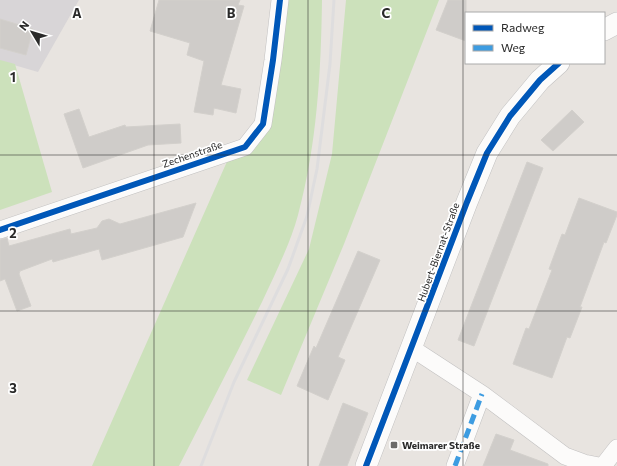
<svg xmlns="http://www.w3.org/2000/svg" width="617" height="466" font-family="Commissioner,sans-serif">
<rect width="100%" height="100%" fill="#e8e4e0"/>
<path fill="#d8d5d7" d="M0,0h79l-41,72 -38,-11z"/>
<path fill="#cce1bb" d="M279,0h43c-1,72 -5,145 -24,215 -7,27 -24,61 -36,87 -27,55 -55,109 -83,164h-87l133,-300 7,-15 31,-27z
M346,0h93l-95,244 -63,151 -34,-15 62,-131 23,-95z
M0,60l15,4 37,128 -52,18z"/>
<path fill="#cfccc9" stroke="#d3d0cc" d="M159,0h81l-2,5 6,1 -23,79 20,4 -5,24 -22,-5 -1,7 -19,-3 10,-51 -17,-6 3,-12 -40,-12z
M448,0h18v41l-30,-11z
M0,19l33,10 -7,26 -26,-7z
M79,109l10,28 36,-12 1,2 54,-3 1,19 -33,2 -65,23 -19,-54z
M572,110l12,12 -31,29 -12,-11z
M527,162l16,6 -69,178 -16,-6z
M579,198l38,14v3l-11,28 -2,-1 -24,65h2l-12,31 -3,-1 -15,41 -39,-14 13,-36 3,1 23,-59 -3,-1 13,-35 3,1z
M196,203l-13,34 -81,23 -3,-11 -46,13 -1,-3 -32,12 -1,3 12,32 -14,5 -12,-32 -5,2v-41l7,-2 2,8 61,-17 1,5 26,-6 5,-7 7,-2 11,5z
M358,251l22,9 -42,97 7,3 -17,40 -31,-14 17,-40 2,2z
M343,403l25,10 -21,53h-28z
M496,434l18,6 -4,10 38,14v2h-65z"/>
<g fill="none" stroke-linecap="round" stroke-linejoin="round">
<g stroke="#c2c1c1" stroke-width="18">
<path id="minor" d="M0,230l245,-83 18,-23 10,-64 7,-60
M413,349l69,45 83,62 19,7 15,3
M455,466l27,-72
M603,466l14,-18"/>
</g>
<g stroke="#c2c1c1" stroke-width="22">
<path id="tertiary" d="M604,30l13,-7
M366,466l101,-264 20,-49 23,-37 30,-36 19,-17"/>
</g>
<use href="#minor" stroke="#fcfbfa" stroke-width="17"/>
<use href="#tertiary" stroke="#fcfbfa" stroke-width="21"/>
<path stroke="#deddde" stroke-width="3" d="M201,466l33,-84 54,-113 19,-53 10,-47 13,-105 4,-64"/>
<path stroke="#3d9ce1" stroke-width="5" stroke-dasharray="10 5" stroke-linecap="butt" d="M455,466l27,-72"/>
<g stroke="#fff" stroke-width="8">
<path id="cycleway" d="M0,230l245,-83 18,-23 10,-64 7,-60
M366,466l101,-264 20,-49 23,-37 30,-36 19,-17"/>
</g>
<use href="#cycleway" stroke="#0057b8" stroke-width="6"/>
</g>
<path fill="none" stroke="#2a2a2a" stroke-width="1" stroke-opacity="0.55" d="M154,0v466M308,0v466M463,0v466M0,155h617M0,311h617"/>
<rect fill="#6c6b6a" stroke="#fff" stroke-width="1.5" x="390" y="441" width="8" height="8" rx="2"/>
<g text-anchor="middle" stroke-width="3.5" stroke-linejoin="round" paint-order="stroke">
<g font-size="10" fill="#2a2a2a" stroke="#fff">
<text transform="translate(192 154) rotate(-19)" y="4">Zechenstraße</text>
<text transform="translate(438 252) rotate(-70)" y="4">Hubert-Biernat-Straße</text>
</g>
<g font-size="10" font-weight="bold" fill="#2a2a2a" stroke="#fff" text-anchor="start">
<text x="402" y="449">Weimarer Straße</text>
</g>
</g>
<g font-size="13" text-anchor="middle" font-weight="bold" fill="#2a2a2a" stroke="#fff" stroke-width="3.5" stroke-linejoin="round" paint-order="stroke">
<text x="77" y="18">A</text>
<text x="231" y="18">B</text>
<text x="386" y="18">C</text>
<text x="13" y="82">1</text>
<text x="13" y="238">2</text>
<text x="13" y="393">3</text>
</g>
<rect x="465" y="12" width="140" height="52" fill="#ffffff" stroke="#aaaaaa"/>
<rect x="473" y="25" width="20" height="6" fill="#0057b8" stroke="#aaaaaa"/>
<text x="501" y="32" font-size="12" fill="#2a2a2a">Radweg</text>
<rect x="473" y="45" width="20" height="6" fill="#3d9ce1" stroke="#aaaaaa"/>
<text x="501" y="52" font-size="12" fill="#2a2a2a">Weg</text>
<g transform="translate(32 32) rotate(308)" stroke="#ffffff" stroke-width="3" paint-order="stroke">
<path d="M0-3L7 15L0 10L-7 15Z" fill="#2a2a2a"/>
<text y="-6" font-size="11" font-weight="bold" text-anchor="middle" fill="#2a2a2a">N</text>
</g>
</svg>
